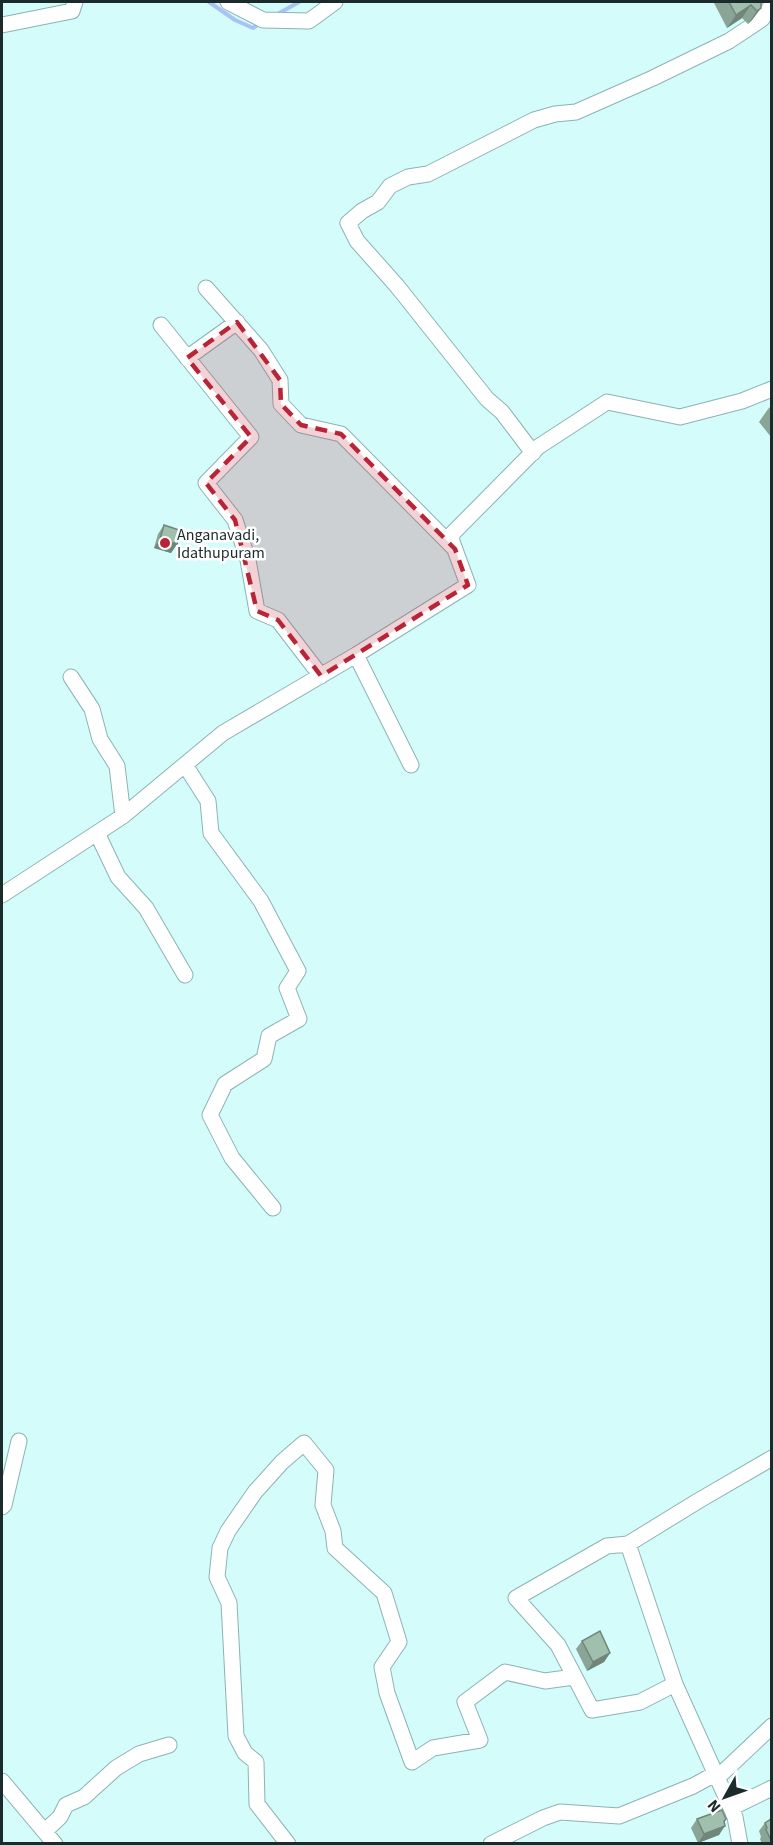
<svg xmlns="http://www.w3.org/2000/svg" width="773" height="1845" font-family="'Source Sans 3',sans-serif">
<rect width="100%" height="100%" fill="#d3fcfb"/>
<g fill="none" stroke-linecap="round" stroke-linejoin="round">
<path stroke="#aac3f6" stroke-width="4" d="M209,2l26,18 18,8 6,-4
M276,15l23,-13"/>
<g stroke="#8cb3b3" stroke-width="17">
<path id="minor" d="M228,2l35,18 46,1 26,-19
M2,25l70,-14 3,-9
M206,288l55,62 19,30 1,24 20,21 40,9 112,113
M161,325l90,112 -45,46 29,37 13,40 9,51 21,9 43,56
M187,358l50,-36
M533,453l-31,-41 -15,-13 -90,-113 -40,-45 -9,-18 14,-12 16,-9 12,-16 18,-9 20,-3 106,-54 21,-6 21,-2 77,-34 76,-37 33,-22 9,-13
M356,655l55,110
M71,677l21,32 8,30 17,27 6,50
M185,765l23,36 3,32 50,68 37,70 -11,17 12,31 -30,17 -5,23 -39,25 -15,31 22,43 41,50
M97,833l21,44 28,31 39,67
M2,895l121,-79 100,-83 133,-78 112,-70 -18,-49 88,-89 69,-45 73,15 62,-16 30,-12
M2,1507l2,-2 15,-64
M628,1544l-21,2 -91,52 42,47 34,65 48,-8 35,-18
M717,1778l55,-52
M2,1781l53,63
M731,1808l41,-20
M45,1831l15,-14 6,-12 18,-8 32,-29 23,-14 30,-9
M288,1844l-31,-40 -1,-42 -11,-9 -9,-17 -7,-133 -12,-26 3,-29 8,-17 27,-39 27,-30 22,-19 22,27 -3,35 10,26 2,17 49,45 15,49 -17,25 5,26 25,69 21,-14 47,-8 -15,-38 40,-30 40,9 29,-4
M491,1844l52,-26 17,-6 59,4 74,-30 22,-12
M740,1844l-5,-27 -60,-133 -47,-140 70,-43 74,-43"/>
</g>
<use href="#minor" stroke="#fff" stroke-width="15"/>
</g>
<path fill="#8aa495" d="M715,2h46v6l-9,12 -4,4 -6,-6 -15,10 -13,-25z
M771,406v31l-12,-15 9,-13z
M164,525l13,19 -6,9 -17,-5 4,-14z
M582,1641l28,12 -6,9 -17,9 -11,-22z
M697,1819h29l-7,16 -21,8 -7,-15z
M771,1819v25h-9l-2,-5 1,-2 -2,-6 6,-8z"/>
<path fill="#708679" d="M751,5l-9,13 -15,10 9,-13z
M761,8l-9,12 -4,4 9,-13z
M160,539l17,5 -6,9 -17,-5z
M610,1653l-6,9 -17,9 6,-9z
M726,1819l-6,9 5,-2 -6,9 -21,8 6,-9z"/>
<path fill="#a0bfad" stroke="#708679" stroke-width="1.5" d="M729,2h32v6l-4,3 -6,-6 -15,10z
M164,525l18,6 -5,13 -17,-5z
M600,1631l10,22 -17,9 -11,-21z
M722,1810l4,9 -2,2 1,5 -21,8 -7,-15z
M771,1819v21l-5,-10 1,-2 -2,-5z"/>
<path fill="#b72537" fill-opacity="0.2" stroke="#b72537" stroke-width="4.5" stroke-dasharray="12 8" stroke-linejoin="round" d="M237,322l43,58 1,24 20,21 40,9 114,115 13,36 -147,91 -43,-56 -21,-9 -22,-91 -29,-37 45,-46 -64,-79z"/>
<circle fill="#b72537" stroke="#fff" stroke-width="2" cx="165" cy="543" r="6"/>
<g text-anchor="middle" stroke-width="5" stroke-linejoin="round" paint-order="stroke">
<g font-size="16" fill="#1b2b2b" stroke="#fff" text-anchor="start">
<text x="177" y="540">Anganavadi,<tspan x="177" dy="18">Idathupuram</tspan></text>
</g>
</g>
<rect width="773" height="1845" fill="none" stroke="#1b2b2b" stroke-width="6"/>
<g transform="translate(725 1797) rotate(230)" stroke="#ffffff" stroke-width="4.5" paint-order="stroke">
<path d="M0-4.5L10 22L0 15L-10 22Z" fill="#1b2b2b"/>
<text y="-9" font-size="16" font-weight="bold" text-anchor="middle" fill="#1b2b2b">N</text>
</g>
</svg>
